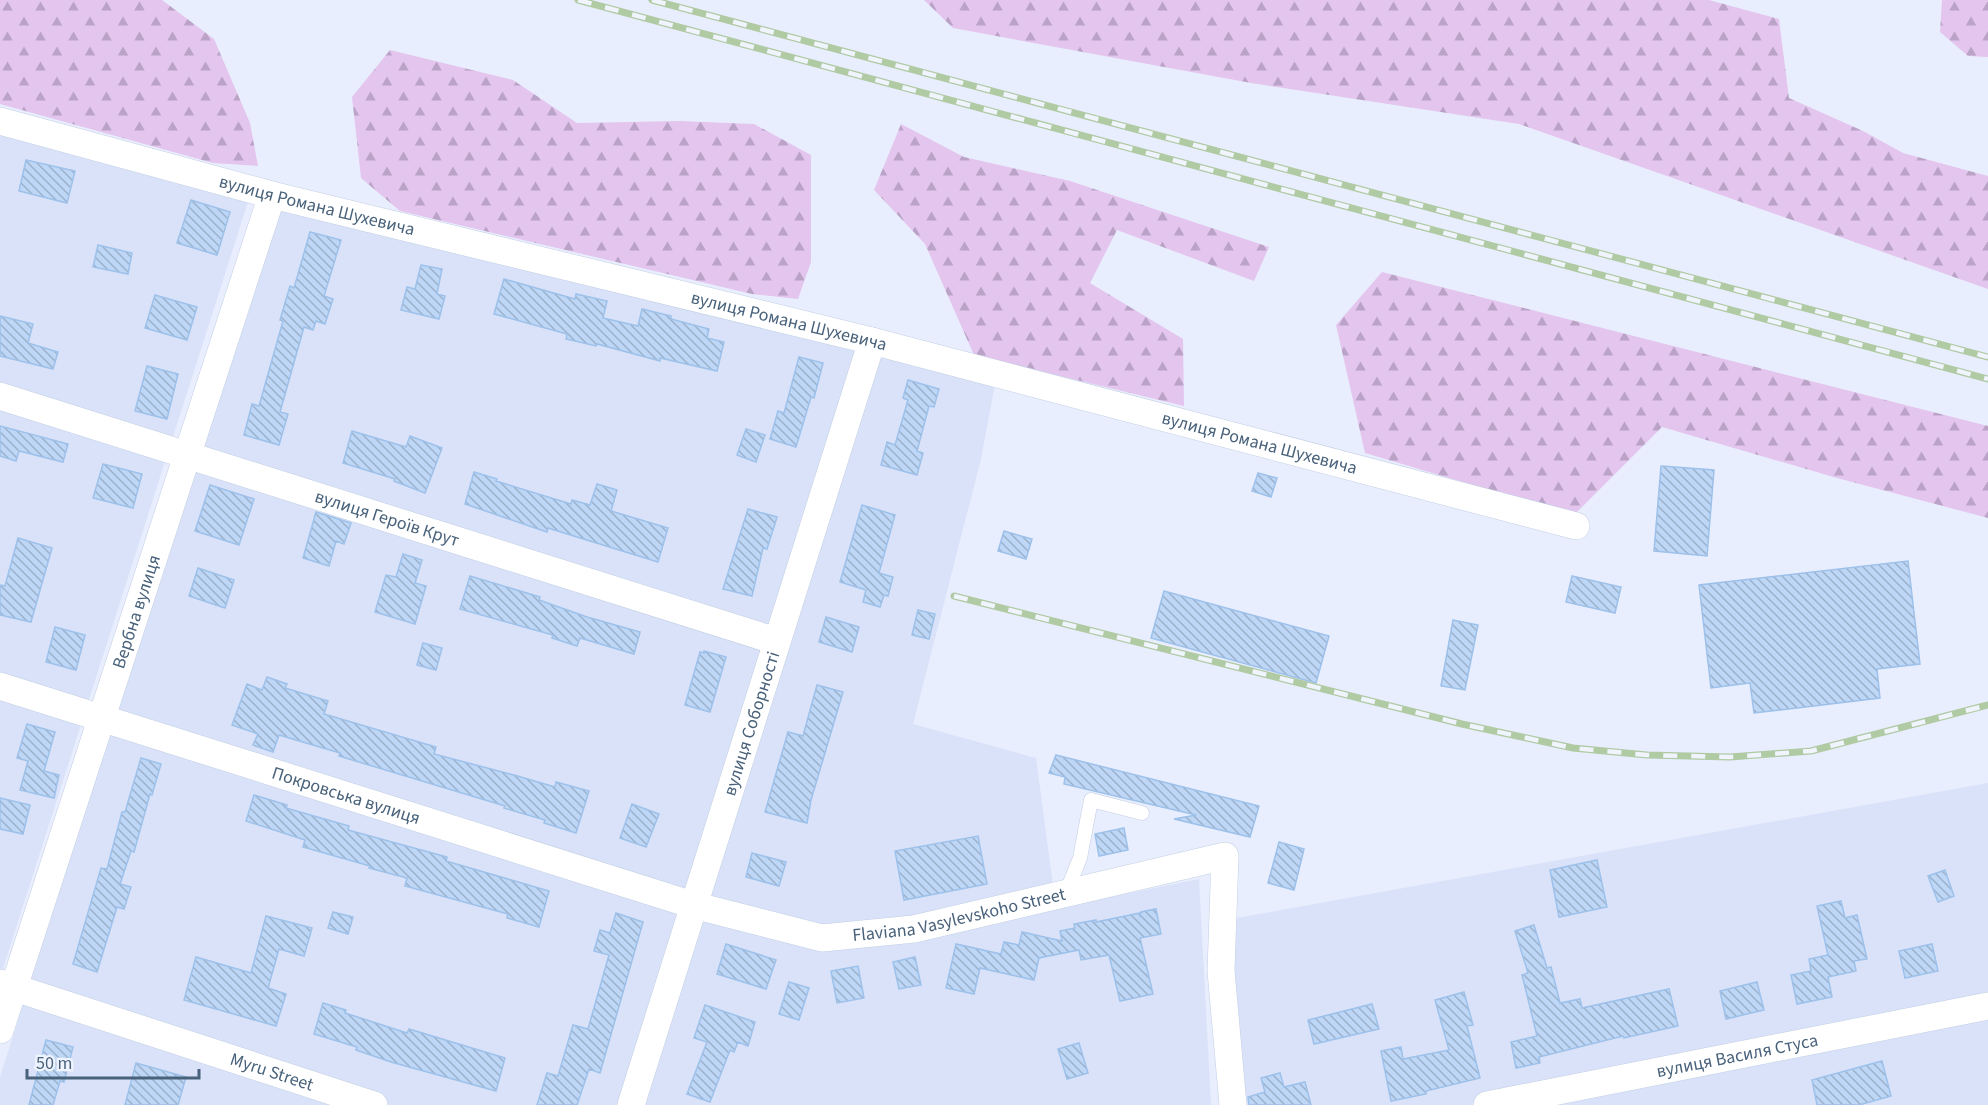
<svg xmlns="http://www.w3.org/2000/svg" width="1988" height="1105" font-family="'Source Sans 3',sans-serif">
<defs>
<pattern id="forest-firs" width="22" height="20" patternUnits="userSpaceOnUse" patternTransform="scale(1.5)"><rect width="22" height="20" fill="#e3c5ee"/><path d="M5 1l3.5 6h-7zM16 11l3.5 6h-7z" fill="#baa3c6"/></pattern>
<pattern id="building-back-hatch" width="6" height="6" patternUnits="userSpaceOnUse" patternTransform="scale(1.5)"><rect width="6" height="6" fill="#bed7f6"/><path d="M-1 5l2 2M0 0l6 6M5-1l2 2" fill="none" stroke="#9cb2cc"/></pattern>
</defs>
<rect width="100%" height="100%" fill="#e9eefe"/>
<path fill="#d9e2f8" d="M0,134l248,68 -248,776z
M278,206l717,178 -14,75 -68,265 123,34 20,150 143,-29 12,226h-1211v-28z
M1988,783v322h-746l-11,-186z"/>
<path fill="url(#forest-firs)" d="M0,0h162l52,39 36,84 8,43 -45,-3 -213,-59z
M924,0h785l70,19 10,79 74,33 40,22 85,23v113l-469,-165 -268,-41 -298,-55z
M1942,0h46v57l-20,-1 -28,-24z
M390,50l123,30 64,43 103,-2 74,3 57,31v107l-13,37 -46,-5 -352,-83 -39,-33 -9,-81z
M901,124l63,33 106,24 199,66 -15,34 -137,-51 -27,53 93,56 1,67 -210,-51 -49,-111 -51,-54z
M1382,272l606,154v92l-151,-40 -175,-51 -88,88 -209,-62 -29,-128z"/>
<path fill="url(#building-back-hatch)" stroke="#9dc1ea" stroke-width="1.5" d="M26,160l49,11 -8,32 -48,-12z
M191,200l39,12 -13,43 -40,-12z
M310,232l31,8 -17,56 9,3 -8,25 -9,-3 -3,9 -9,-3 -24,85 8,2 -9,31 -35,-10 8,-31 7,2 24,-85 -3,-1 10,-34 4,2z
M98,245l34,8 -4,21 -35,-7z
M421,265l21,4 -5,25 8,2 -6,23 -38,-9 6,-23 8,2z
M504,279l71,20 1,-5 31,7 -4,17 35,8 4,-17 29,7v3l38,10 -2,9 17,4 -7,29 -57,-13v3l-63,-17 -1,2 -30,-7 1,-5 -73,-20z
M155,295l42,12 -10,33 -42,-12z
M0,316l33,8 -5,19 30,9 -5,17 -53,-13z
M799,357l24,6 -9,35 -3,-1 -15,50 -26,-8 8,-28 6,2z
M147,366l31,8 -11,45 -32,-8z
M908,380l31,9 -5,18 -5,-1 -12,45 6,2 -6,22 -36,-10 6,-23 8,3 13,-45 -5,-2z
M0,426l68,18 -5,18 -44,-11 -3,10 -16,-5z
M746,429l19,6 -9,27 -19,-7z
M352,431l54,16 4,-11 32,12 -17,45 -31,-12 1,-2 -52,-16z
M103,464l39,10 -9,34 -40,-10z
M1661,466l53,4 -7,86 -53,-5z
M474,472l23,7 -1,2 75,23 1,-4 18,5 7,-21 20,6 -6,21 57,17 -10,34 -110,-34 -1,4 -82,-28z
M1258,473l19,5 -6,19 -19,-6z
M210,485l44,14 -15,46 -44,-14z
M862,505l33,10 -16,58 14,4 -5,19 -4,-1 -4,12 -17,-5 3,-12 -26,-8z
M748,509l29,8 -10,32 -4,-1 -11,48 -29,-7z
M316,512l35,11 -7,21 -8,-3 -7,25 -26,-8z
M1004,531l28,8 -6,20 -28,-8z
M18,538l34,10 -21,74 -31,-7v-30l5,1z
M403,554l19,6 -7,23 11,3 -11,38 -40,-12 11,-37 10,2z
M1908,561l12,103 -43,5 3,29 -126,15 -4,-30 -39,5 -12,-103z
M198,568l36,12 -9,28 -36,-12z
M470,576l70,21 -1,3 48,17 53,15 -6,22 -54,-16 -3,8 -25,-8 1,-3 -93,-26z
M1572,576l49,11 -6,26 -49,-11z
M1164,591l165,45 -13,47 -165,-45z
M918,610l17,4 -6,25 -17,-4z
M826,617l33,10 -7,25 -33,-10z
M1453,620l25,5 -13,65 -24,-4z
M55,627l30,8 -9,35 -30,-8z
M423,643l19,5 -6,22 -19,-5z
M704,651l22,6 -16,55 -25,-7 15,-53 4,1z
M267,677l20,7 -2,4 43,13 -4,13 112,33 -2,7 80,21 41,12 1,-5 33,9 -13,42 -32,-10 1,-3 -41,-12 1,-2 -166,-50 1,-3 -61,-18 -6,17 -20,-7 5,-11 -26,-9 15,-41 15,6z
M817,685l26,7 -32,108 -4,23 -42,-11 23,-80 15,4z
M27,724l28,8 -11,39 15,4 -5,23 -34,-8 8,-29 -11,-3z
M1056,755l203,51 -9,31 -76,-18 22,-4 -132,-31 1,-7 -16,-4z
M141,758l20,6 -9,31 -2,-1 -16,58 -3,-1 -11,33 11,3 -7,22 -7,-2 -20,65 -24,-8 28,-96 6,1 15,-57h3z
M254,795l33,10 -1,3 63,18 -1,4 99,27 -1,4 103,30 -10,36 -32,-9 1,-4 -103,-28 2,-8 -38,-10 1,-2 -67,-19 2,-7 -59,-19z
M0,798l30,7 -7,29 -23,-5z
M632,804l27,10 -13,33 -26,-9z
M1124,828l4,22 -29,6 -4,-22z
M978,836l9,48 -83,16 -9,-49z
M1279,842l25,7 -10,41 -26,-7z
M752,853l34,9 -7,24 -33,-9z
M1597,860l10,47 -48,10 -9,-47z
M1945,870l9,26 -16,6 -10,-26z
M1841,901l4,17 12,-3 10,44 -13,2 2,10 -28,6 4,20 -35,7 -6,-29 20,-4 -2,-12 19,-4 -11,-49z
M1156,909l5,25 -21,4 13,56 -33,7 -11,-46 -28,5 -2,-10 -40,8 -5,22 -54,-12 -6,26 -28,-6 10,-44 45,10 3,-12 15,3 3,-13 40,9 -2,-10 15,-3 -1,-4 22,-4v2l44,-9v4l1,-5z
M333,912l20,5 -5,17 -20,-6z
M616,913l27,9 -43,151 -11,-4 -12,36h-40l10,-32 11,3 15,-51 15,4 21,-74 -15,-4 6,-21 10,3z
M266,916l46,12 -8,28 -25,-7 -11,39 18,6 -10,32 -92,-26 12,-43 55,16z
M1534,925l13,43 4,-1 9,36 20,-4 2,9 87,-19 9,37 -54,12 -1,-2 -84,21 1,6 -24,5 -5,-26 26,-6 -15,-61 6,-2 -13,-42z
M726,944l50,16 -10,29 -49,-15z
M1932,944l6,27 -33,7 -6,-27z
M915,957l6,28 -22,4 -6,-27z
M858,966l6,32 -27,5 -6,-32z
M789,982l20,6 -10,32 -20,-6z
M1757,982l7,28 -38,9 -6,-28z
M1464,992l9,33 -6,1 13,52 -54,13v3l-35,7 -10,-50 20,-4 2,12 46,-9 -14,-50z
M323,1003l23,7 -1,3 62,20 2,-4 96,29 -9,33 -105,-29 -35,-12 1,-3 -43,-13z
M1372,1004l7,25 -65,15 -6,-24z
M705,1005l50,17 -7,24 -10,-4 -4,10 -4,-2 -20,52 -23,-8 20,-52 -13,-4z
M46,1040l27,7 -9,35 -4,-1 -7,24h-24z
M1079,1043l9,30 -21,6 -9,-30z
M1882,1061l9,35 -32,9h-42l-5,-25z
M136,1063l50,14 -8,28h-53z
M1280,1073l4,14 21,-5 6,23h-62l-1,-8 17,-5 -4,-14z"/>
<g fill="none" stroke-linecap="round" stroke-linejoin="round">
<g stroke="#c2cfe4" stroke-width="15">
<path id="lane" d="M1066,893l14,-35 11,-58 51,13"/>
</g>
<g stroke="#c2cfe4" stroke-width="28">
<g id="street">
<path id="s1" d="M0,121l272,74 600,146 704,185"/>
<path id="s2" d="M0,396l776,245"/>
<path id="s3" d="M0,686l693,219 129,33 92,-9 311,-73 -4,115 12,134"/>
<path id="s4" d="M0,983l374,122"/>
<path id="s5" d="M0,1030l272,-835"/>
<path id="s6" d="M631,1105l241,-764"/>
<path id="s7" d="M1487,1105l501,-99"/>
</g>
</g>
<use href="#lane" stroke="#fff" stroke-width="14"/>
<use href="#street" stroke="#fff" stroke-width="27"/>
<g stroke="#b0caa4" stroke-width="7">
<path id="rail" d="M578,0l1410,379
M652,0l1336,357
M954,596l508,128 111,24 74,7 83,2 81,-6 177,-46"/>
</g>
<use href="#rail" stroke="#f0f4ff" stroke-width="4.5" stroke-dasharray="14" stroke-linecap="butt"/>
</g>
<g text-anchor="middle" stroke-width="5" stroke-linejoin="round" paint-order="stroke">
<g font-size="18" fill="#49627b" stroke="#f0f4ff">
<text dy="6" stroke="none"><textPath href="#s1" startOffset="328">вулиця Романа Шухевича</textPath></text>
<text dy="6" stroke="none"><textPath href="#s1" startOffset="814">вулиця Романа Шухевича</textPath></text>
<text dy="6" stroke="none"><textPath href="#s1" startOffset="1300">вулиця Романа Шухевича</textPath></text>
<text dy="6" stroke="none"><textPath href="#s2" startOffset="406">вулиця Героїв Крут</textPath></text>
<text dy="6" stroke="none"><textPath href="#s5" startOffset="440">Вербна вулиця</textPath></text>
<text dy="6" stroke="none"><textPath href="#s6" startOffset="400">вулиця Соборності</textPath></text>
<text dy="6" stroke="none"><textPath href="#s3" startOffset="363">Покровська вулиця</textPath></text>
<text dy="6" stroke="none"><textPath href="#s3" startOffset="999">Flaviana Vasylevskoho Street</textPath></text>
<text dy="6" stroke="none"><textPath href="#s7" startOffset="255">вулиця Василя Стуса</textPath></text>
<text dy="6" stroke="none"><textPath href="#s4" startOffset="286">Myru Street</textPath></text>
</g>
</g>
<path d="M27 1069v9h172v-9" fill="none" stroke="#49627b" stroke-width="3"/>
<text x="36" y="1069" font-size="18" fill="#49627b" stroke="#f0f4ff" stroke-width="4.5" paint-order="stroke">50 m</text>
</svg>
